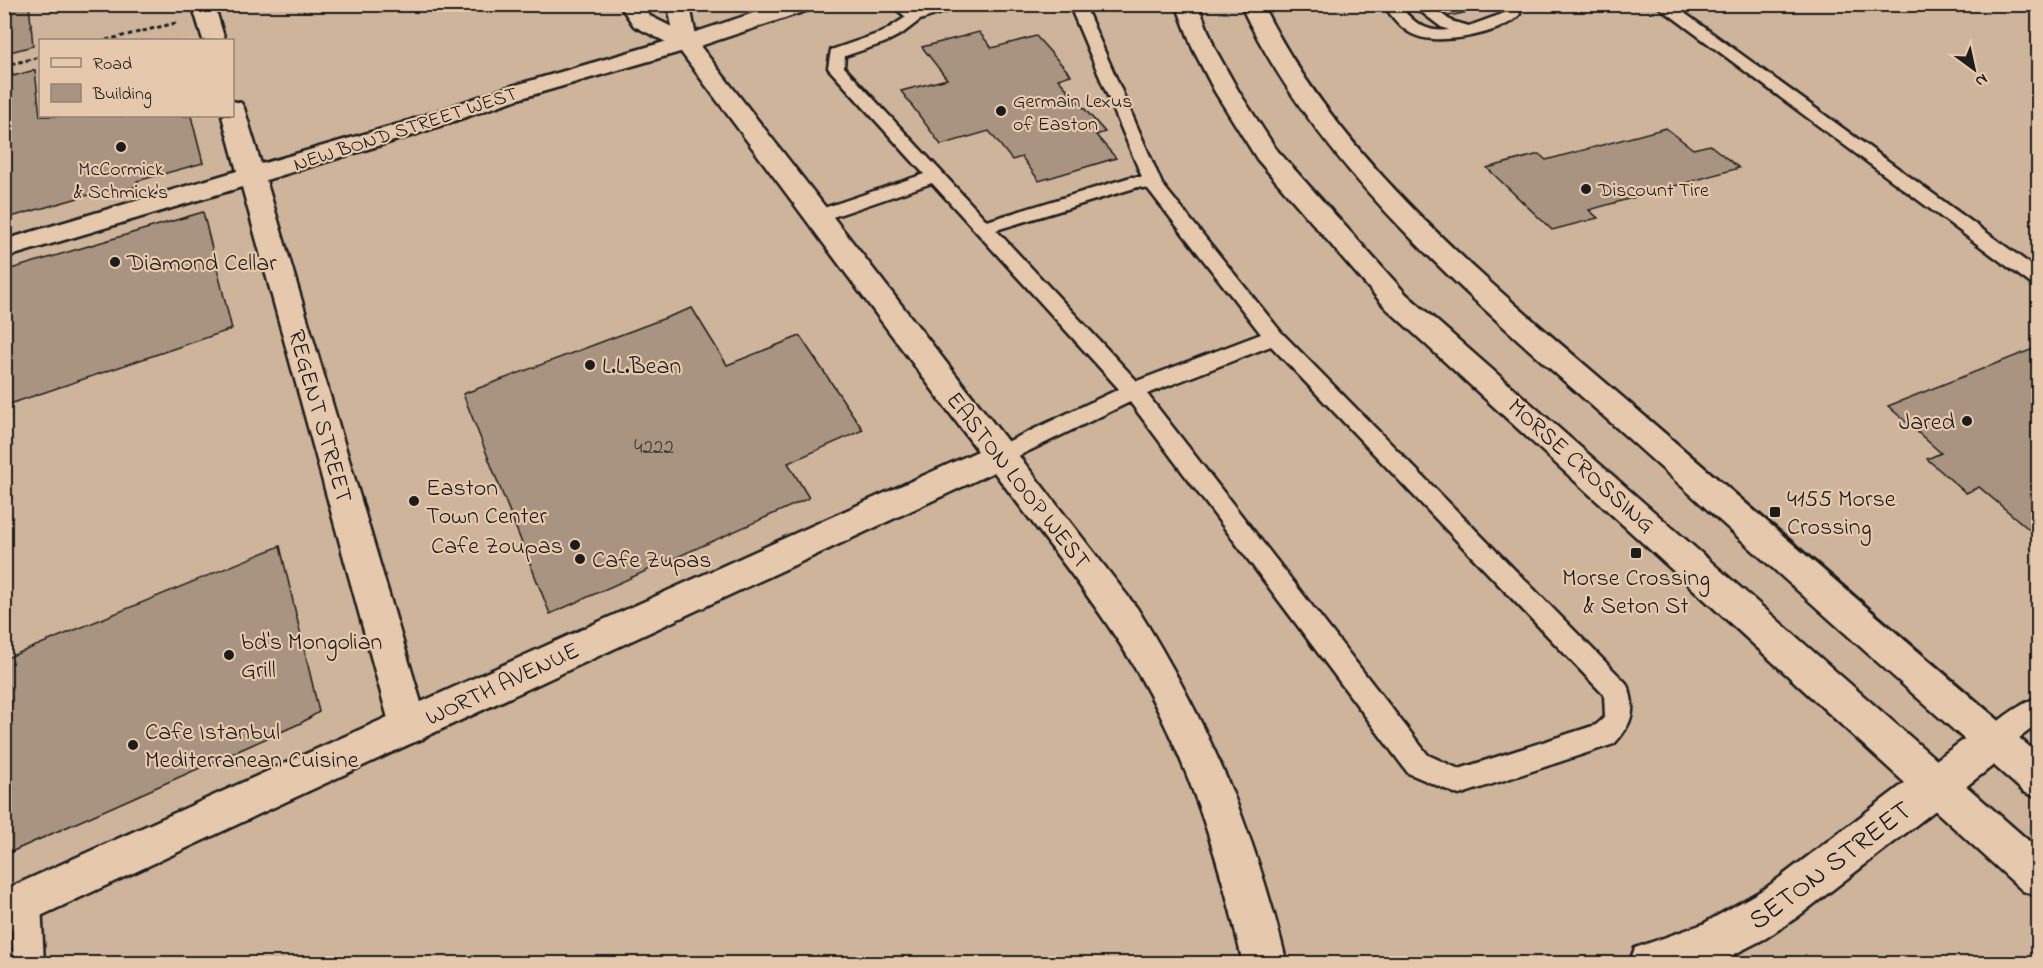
<svg xmlns="http://www.w3.org/2000/svg" width="2043" height="968" font-family="'Indie Flower',sans-serif">
<rect width="100%" height="100%" fill="#dec2a7"/>
<filter id="ink" filterUnits="userSpaceOnUse"><feTurbulence type="fractalNoise" baseFrequency=".0167" numOctaves="2"/><feDisplacementMap in="SourceGraphic" scale="12" xChannelSelector="R" yChannelSelector="G"/><feConvolveMatrix kernelMatrix="1 2 1 2 8 2 1 2 1" color-interpolation-filters="sRGB"/></filter>
<g filter="url(#ink)">
<path fill="#ceb49b" fill-rule="evenodd" d="M5,5h2033v958l-2033,1zM40,40h192v76h-192z"/>
<path fill="#a89480" stroke="#1c1c1c" stroke-width="1.5" d="M4,4h25l4,42 -23,6 1,5 -7,2z
M1431,4h74l-60,13z
M979,32l13,16 44,-12 35,39 -13,4 47,53 -9,3 20,23 -77,23 -17,-24 -10,3 -23,-29 -48,14 -40,-54 46,-12 -25,-32z
M11,57l1,14 -8,2v-14z
M35,70l5,46h151l12,47 -66,18 1,5 -28,8v-5l-106,30v-146l8,-2 1,5z
M1666,128l27,21 17,-4 29,23 -150,42 9,8 -46,12 -65,-62 52,-14 7,6z
M203,212l29,117 -228,77v-135z
M692,308l35,57 73,-29 63,94 -75,33 21,35 -259,116 -87,-220z
M2038,347v190l-59,-50 -13,6 -39,-34 14,-6 -53,-47z
M280,546l39,166 -18,11 -297,132v-196z"/>
<g fill="none" stroke-linecap="round" stroke-linejoin="round">
<g stroke="#1c1c1c" stroke-width="5">
<path id="service" d="M890,4h17l10,7 21,-7h23l-2,3 -39,13 -17,13 -19,10 -39,13 -1,11 143,154 144,-44h11l-73,-173h15l78,180 119,148 345,351c12,25 6,42 -12,61l-155,51 -51,-22 -278,-371 -122,59 -8,3 -8,-3 -3,-6 3,-6 127,-60 -187,-206 -114,39 -6,-2 -3,-4 3,-4 112,-38 -96,-106 3,-18 52,-18 23,-15zM1138,187l10,2 113,145 -124,47 -141,-151zM1271,346l333,349 1,22 -9,8 -137,44 -31,-14 -281,-361z
M1383,4h15c15,18 27,29 51,26l-8,-3 -30,-23h17l23,17 18,5 33,-12 2,-1 -1,-9h15l2,10c-16,20 -80,31 -103,22 -15,-5 -25,-19 -34,-32z
M1655,4h17l366,266v15l-7,-1z
M2038,697v27l-35,26 -9,3 -9,-3 -4,-9c7,-16 41,-38 57,-44z
M26,887l10,5 5,10 3,62h-30l-3,-62 5,-10z"/>
</g>
<g stroke="#1c1c1c" stroke-width="5">
<path id="minor" d="M192,4h22l11,36h-22z
M781,4h34l-3,5 -118,39 -176,51 -101,35 -151,46 162,546 -5,13 -14,5 -14,-5 -5,-13 -148,-539 -238,71v-18l233,-69 -15,-55h10v-15l9,2 3,5 17,56 138,-40 103,-35 176,-51z"/>
</g>
<g stroke="#1c1c1c" stroke-width="5">
<path id="tertiary" d="M619,4h22l9,12 22,11 -3,-16 -5,-7h22l5,7 6,31 440,566c72,115 118,223 150,356h-44c-26,-118 -64,-234 -132,-334 -36,-54 -78,-106 -117,-158l-990,461v-43l974,-439 -300,-403 -44,-22z
M1994,723l14,5 5,13 -5,13 -212,164 -30,20 -51,26h-86l6,-16 68,-24 63,-36 152,-115 62,-45z"/>
</g>
<g stroke="#1c1c1c" stroke-width="5">
<path id="secondary" d="M1176,4h22l17,45 24,43 37,57 130,145 632,555v48l-15,-6 -637,-583 -129,-149 -42,-67 -22,-43z
M1240,4h22c83,168 241,289 379,409 132,114 264,228 397,341v44l-14,-6c-133,-117 -265,-236 -397,-355 -142,-128 -304,-257 -387,-433z"/>
</g>
<path stroke="#1c1c1c" stroke-width="3" stroke-dasharray="4.5 3" stroke-linecap="butt" d="M106,40l70,-17
M11,64l29,-7"/>
<use href="#service" fill="#e6c9ad" fill-rule="evenodd"/>
<use href="#minor" fill="#e6c9ad" fill-rule="evenodd"/>
<use href="#tertiary" fill="#e6c9ad" fill-rule="evenodd"/>
<use href="#secondary" fill="#e6c9ad" fill-rule="evenodd"/>
</g>
</g>
<g fill="#1c1c1c" stroke="#e6c9ad" stroke-width="2">
<circle cx="1001" cy="111" r="6"/>
<circle cx="121" cy="147" r="6"/>
<circle cx="1586" cy="189" r="6"/>
<circle cx="115" cy="262" r="6"/>
<circle cx="590" cy="365" r="6"/>
<circle cx="1967" cy="421" r="6"/>
<circle cx="414" cy="501" r="6"/>
<rect x="1769" y="506" width="12" height="12" rx="3"/>
<circle cx="575" cy="545" r="6"/>
<rect x="1630" y="547" width="12" height="12" rx="3"/>
<circle cx="580" cy="559" r="6"/>
<circle cx="229" cy="655" r="6"/>
<circle cx="133" cy="745" r="6"/>
</g>
<g text-anchor="middle" stroke-width="4.5" stroke-linejoin="round" paint-order="stroke">
<g font-size="20" fill="#1c1c1c" stroke="#e6c9ad" text-anchor="start">
<text x="1013" y="107">Germain Lexus<tspan x="1013" dy="23">of Easton</tspan></text>
<text x="121" y="175" text-anchor="middle">McCormick<tspan x="121" dy="23">&amp; Schmick's</tspan></text>
<text x="1598" y="196">Discount Tire</text>
</g>
<g font-size="20" fill="#1c1c1c" stroke="#e6c9ad">
<text transform="translate(405 128) rotate(-18)" y="7">NEW BOND STREET WEST</text>
</g>
<g font-size="21" fill="#3f3a35">
<text x="654" y="453">4222</text>
</g>
<g font-size="24" fill="#1c1c1c" stroke="#e6c9ad" text-anchor="start">
<text x="127" y="270">Diamond Cellar</text>
<text x="602" y="373">L.L.Bean</text>
<text x="1955" y="429" text-anchor="end">Jared</text>
<text x="426" y="495">Easton<tspan x="426" dy="28">Town Center</tspan></text>
<text x="1787" y="506">4155 Morse<tspan x="1787" dy="28">Crossing</tspan></text>
<text x="563" y="553" text-anchor="end">Cafe Zoupas</text>
<text x="592" y="567">Cafe Zupas</text>
<text x="1636" y="585" text-anchor="middle">Morse Crossing<tspan x="1636" dy="28">&amp; Seton St</tspan></text>
<text x="241" y="649">bd's Mongolian<tspan x="241" dy="28">Grill</tspan></text>
<text x="145" y="739">Cafe Istanbul<tspan x="145" dy="28">Mediterranean Cuisine</tspan></text>
</g>
<g font-size="24" fill="#1c1c1c" stroke="#e6c9ad">
<text transform="translate(321 416) rotate(74)" y="8">REGENT STREET</text>
<text transform="translate(1582 465) rotate(42)" y="8">MORSE CROSSING</text>
<text transform="translate(1019 480) rotate(52)" y="8">EASTON LOOP WEST</text>
<text transform="translate(502 683) rotate(-25)" y="8">WORTH AVENUE</text>
</g>
<g font-size="28" fill="#1c1c1c" stroke="#e6c9ad">
<text transform="translate(1829 864) rotate(-37)" y="10">SETON STREET</text>
</g>
</g>
<rect width="2043" height="968" fill="none" stroke="#e6c9ad" stroke-width="24"/>
<rect x="12" y="12" width="2019" height="944" fill="none" stroke="#1c1c1c" stroke-width="2" filter="url(#ink)"/>
<rect x="39" y="39" width="195" height="78" fill="#e6c9ad" stroke="#958473" stroke-width="1.5"/>
<rect x="51" y="58" width="30" height="9" fill="#e6c9ad" stroke="#958473" stroke-width="1.5"/>
<text x="93" y="69" font-size="18" fill="#1c1c1c">Road</text>
<rect x="51" y="84" width="30" height="18" fill="#a89480" stroke="#958473" stroke-width="1.5"/>
<text x="93" y="99" font-size="18" fill="#1c1c1c">Building</text>
<g transform="translate(1974 69) rotate(147)" stroke="#e6c9ad" stroke-width="4.5" paint-order="stroke">
<path d="M0-4.5L10 22L0 15L-10 22Z" fill="#1c1c1c"/>
<text y="-9" font-size="16" font-weight="bold" text-anchor="middle" fill="#1c1c1c">N</text>
</g>
</svg>
